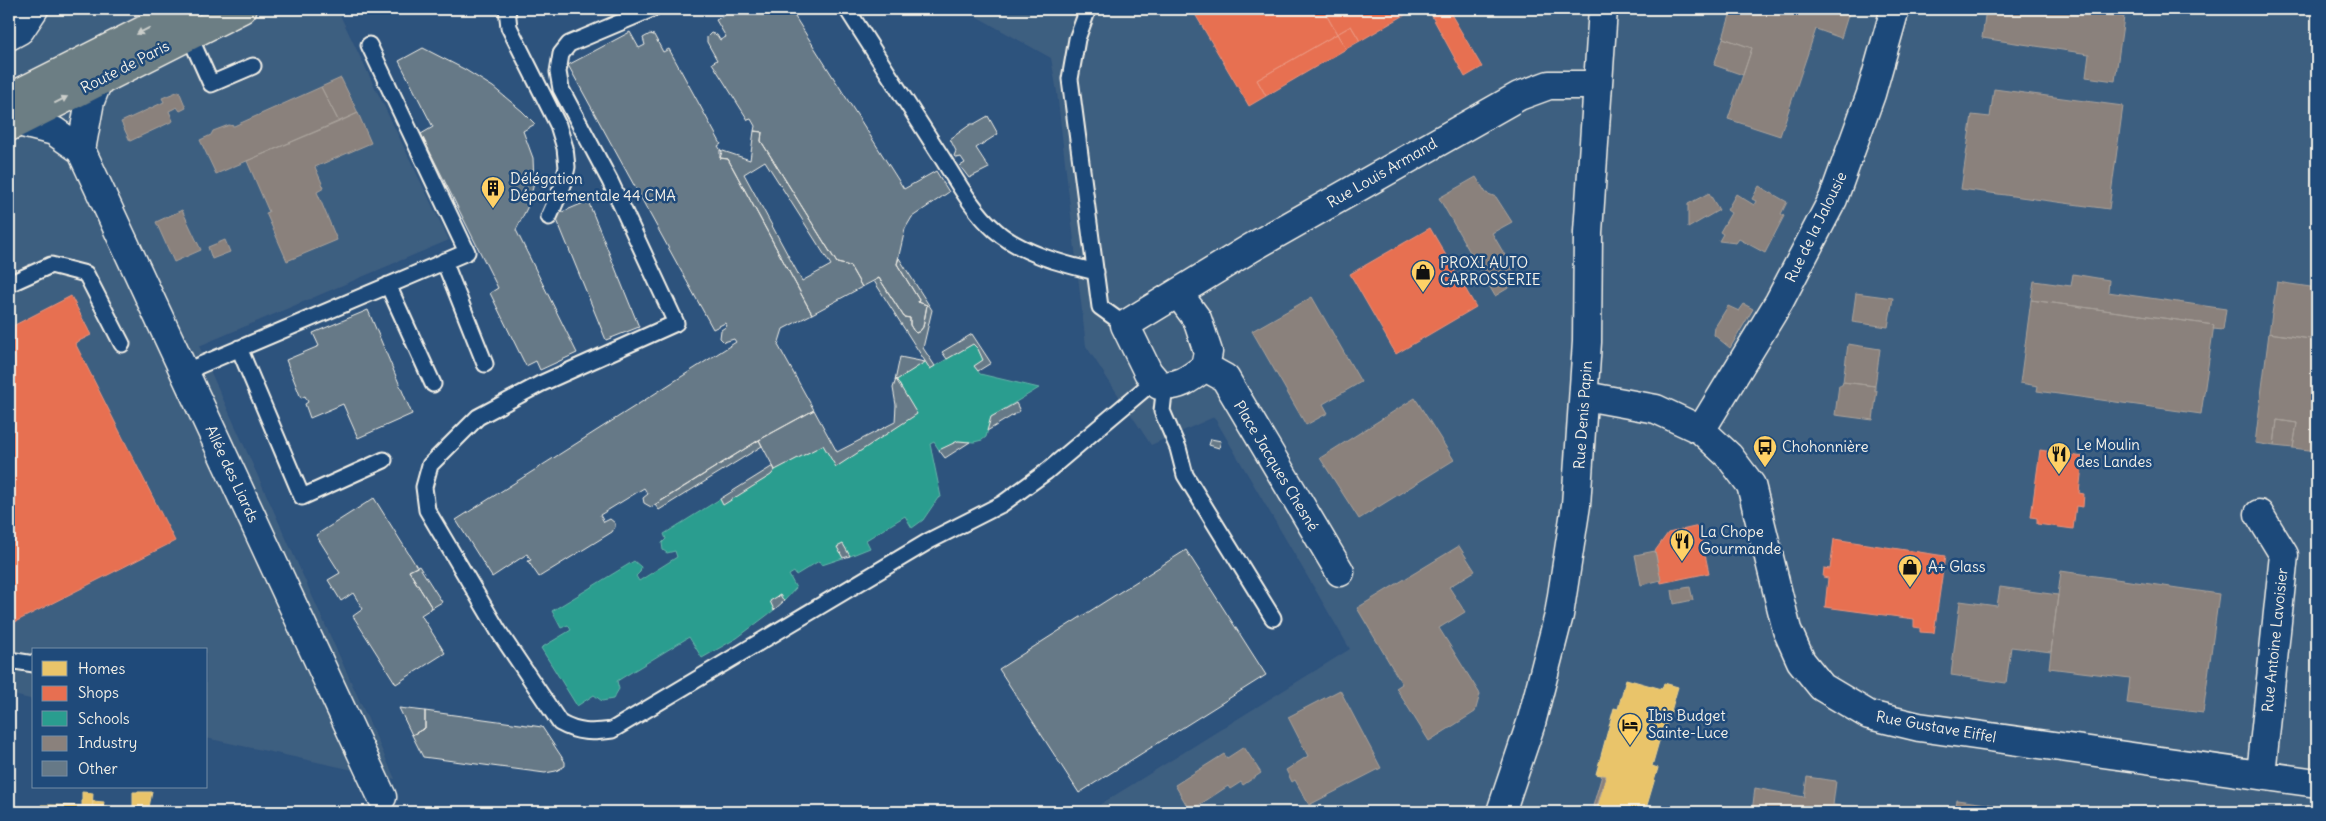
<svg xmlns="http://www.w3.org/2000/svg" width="2326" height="821" font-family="Delius,sans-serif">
<rect width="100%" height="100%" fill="#2d537d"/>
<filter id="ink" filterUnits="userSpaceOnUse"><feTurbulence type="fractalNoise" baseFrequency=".02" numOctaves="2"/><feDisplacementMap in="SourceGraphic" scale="10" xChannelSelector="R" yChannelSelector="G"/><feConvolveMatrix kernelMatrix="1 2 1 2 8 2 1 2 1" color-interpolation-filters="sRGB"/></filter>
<g filter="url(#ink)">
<path fill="#3e5e80" d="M9,9h328l112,231 -250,106 196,433 -189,-41v-88h-172v50l-25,-6z
M963,9h1354v803h-1229l262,-163 -136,-232 -63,28 -65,-99 -29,-254 -6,-34z"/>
<path fill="#e9c46a" stroke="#ecd290" d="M1626,679l36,10 2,-6 14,4 -11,38 -3,-1 -12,42 6,2 -13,44h-52l1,-6 3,1 9,-31 -10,-2 18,-66 4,1z
M82,792l11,1 -1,19h-41v-7l31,1z
M133,792h19l-4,20h-56l1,-11 11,1 -1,5 30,1z
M41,805h10v7h-40v-3l30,1z"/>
<path fill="#e76f51" stroke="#eb967e" d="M1192,9h131l14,25 -80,46 9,16 -17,10z
M1323,9h92l-55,32 -9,-15 -14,8z
M1428,9h20l34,58 -17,10z
M1351,26l9,15 -14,8 -9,-15z
M1337,34l9,15 -80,47 -9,-16z
M1430,228l46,79 -80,47 -46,-80z
M71,296l20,39 -16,8 100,198 -166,84v-297z
M2040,450l43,7 -4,36 5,1 -1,13 -7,-1 -3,23 -36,-5v-6l-6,-1z
M1699,526l10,47 -48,10 -6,-32 13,-18z
M1834,539l111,17 -11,77 -14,-1v-4l-6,-1v-8l-89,-12 3,-29 -5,-1 1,-9 6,1z"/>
<path fill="#2a9d8f" stroke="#67b6aa" d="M973,344l5,5 5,11 -9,6 6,8 59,14 -48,29 -5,20 -4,3 -8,2 -16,-1 -19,9 -5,-8 -4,2 11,53 -3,1 -15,22 -11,8 -7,-12 -39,24 4,8 -20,8 -7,-12 -6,3 6,11 -21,7 -3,-4 -23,14 -2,-3 -5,3 7,13 -12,13 -4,-6 -10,6 4,9 -37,28 -35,20 -13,-21 -72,44 2,8 -6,10 -11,2 -8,-6 -17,11 -36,-58 30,-18 -3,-5 -7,3 -9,-17 82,-50 7,6 -1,5 -4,4 3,5 38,-24 -2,-6 -8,2 -4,-3 -1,-7 4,-4 -2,-5 56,-35 3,6 48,-30 4,-5 48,-25 13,22 81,-53 -21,-35 30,-17 4,7z"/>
<path fill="#8a817c" stroke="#aaa39c" d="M1732,9h118l-9,29 -25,-9 -36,107 -52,-17 24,-71 -29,-10z
M1986,9h81l57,8 -9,64 -29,-4 3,-23 -107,-16z
M1723,38l29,10 -9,27 -29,-10z
M341,78l17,35 -19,9 -18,-35z
M321,87l18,35 -123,52 -16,-34 11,-5 2,-4 16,-6 5,1z
M1994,89l129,17 -14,103 -148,-20 11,-74 18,2z
M179,91l7,17 -6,3 -3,-4 -8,4 4,10 -43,20 -9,-19 43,-20 -2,-4z
M358,113l13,30 -56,24 9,21 -7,4 20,48 -50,21 -21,-48 3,-1 -22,-51z
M1476,177l10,16 10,4 16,25 -20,11 28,48 -25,15 -56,-98z
M1759,186l28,16 -6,12 3,2 -19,37 -26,-14 -3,4 -17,-2 4,-7 -3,-2 11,-19 -4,-3 9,-16 18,11 2,-4 -4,-2z
M1709,193l10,17 -31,18v-24z
M182,210l19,40 -27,12 -18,-40z
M225,240l5,12 -18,7 -4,-12z
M2073,274l36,6 -1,12 118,17 -3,21 -10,-1 1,-4 -183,-25 3,-19 37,5z
M2277,282l40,6v52l-48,-7z
M1856,293l37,5 -5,29 -36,-5z
M1312,297l49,85 -38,22 5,9 -22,12 -54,-94z
M2031,300l183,25 -13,89 -164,-23 1,-5 -18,-3z
M1744,304l9,5 -23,39 -16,-13 1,-8 13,-21 11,5z
M2269,333l48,7v111l-24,-3 4,-25 -20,-3 -3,26 -19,-3z
M1848,344l32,5 -5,37 -32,-4z
M1843,382l32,4v5l2,-1 -4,30 -38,-5 4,-30h3z
M1415,398l39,62 -95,59 -39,-61z
M2277,420l20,3 -4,25 -19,-2z
M1459,546l16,25 -26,16 16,25 -26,16 41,66 -5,18 -46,29 -33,-53 6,-4 -45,-76z
M1655,551l6,29 -20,5 -6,-30z
M2061,571l158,23 -16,119 -76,-10 3,-25 -81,-10z
M1690,587l3,13 -19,4 -2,-14z
M2000,587l58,8 -7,57 -40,-5 -5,36 -55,-8 9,-74 37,5z
M1340,690l41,78 -72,37 -14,-25 -3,2 -6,-12 22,-14 -20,-39z
M1244,747l17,26 -18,12 -2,-3 -11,7 -2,-3 -38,25 -15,-26 49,-31 3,4z
M1602,775l4,1 -9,31 -3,-1h-1z
M1807,777l29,4 -3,24 15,2 -1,5h-95l3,-24 49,9z
M1957,800l37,5 -1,7h-38z"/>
<path fill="#667987" stroke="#f4f1e8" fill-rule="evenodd" d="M735,9h55l114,180 32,-18 13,21 -37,25 -7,12 -8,35 22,36 -1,2 9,3 -4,22 -3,4 -4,2 -3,-3 -3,-5v-7l-6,-1 -25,-39 -17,9 -12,-21 -13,-3 -76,-122 1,-9 -8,-1 1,-5 -4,-7 -3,1 -36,-57 5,-3 -10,-18v-5l4,-4 6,2 3,5 6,-3 -10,-17z
M630,32l9,16 6,-3 -2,-7 7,-4 4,1 9,17 6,-3 52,95 -3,2 4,6 -2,6 8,1 84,155 -29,15 -5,16 36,65 -55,30 -108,67 -7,-4 -1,-5 5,-4 -4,-6 -44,27 4,7 6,-3 5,4v4l-3,5 -73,45 -11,-16 3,-1 -4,-6 -35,23 -36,-57 280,-178 -2,-3 -10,3 -4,-4 1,-8 6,-4 -2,-3 -12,6 -145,-264z
M423,48l41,21 29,18 29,24 13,13 -12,7 10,27 1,25 -5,21 -13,26 61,123 -37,17 -4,-9 -10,5 -36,-73 8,-5 -77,-154 12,-7 -34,-66z
M988,116l10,18 -22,14 13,20 -20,10 -9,-12 5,-3 -4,-6 -4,1 -3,-2 2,-5 -6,-12 21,-15h3z
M754,131l8,1 -1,9 76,122 13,3 12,21 -50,27 -84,-155 -8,-1v-8l30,10zM765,161l66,104 -29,16 -58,-107z
M588,201l51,126 -33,13 -51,-125z
M899,258l33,52 -9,38 12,18 -5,3 -56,-88 5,-3 25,39 6,1v7l3,5 3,3 4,-2 3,-4 4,-22 -9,-3 1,-2 -22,-36z
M368,310l44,104 -54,24 -15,-34 -33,14 -5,-14 3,-2 -3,-6 -4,2 -15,-38 33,-14 -6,-13z
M972,334l19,29 -13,8 -4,-5 9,-6 -5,-11 -5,-5 -26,15 -5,-7z
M900,357l25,5 -30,19z
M896,379l21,35 -81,53 -13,-22 -48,25 -16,-30 55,-30 23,42 58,-30 1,-17 -3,-17z
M1016,403l4,8 -33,20 4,-14z
M1211,439l10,2 -2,7 -10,-3z
M759,440l3,6 -103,64 -4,-5z
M958,441l12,1 -25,16 -6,-8z
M773,466l2,4 -4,5 -48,30 -3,-6z
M374,498l43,69 -8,4 23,37 -11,7 24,38 -49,31 -43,-68 10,-7 -10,-16 -12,8 -13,-21 12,-7 -24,-38z
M843,544l7,12 -7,2 -6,-11z
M1186,550l80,125 -187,118 -80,-124z
M419,566l23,36 -10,6 -23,-37z
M780,595l4,6 -10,9 -4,-9z
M399,708l26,3v17l-13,7z
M425,711l117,16 23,35v4l-9,5 -11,2 -122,-16 -11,-22 13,-7z"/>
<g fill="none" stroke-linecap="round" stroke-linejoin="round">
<g stroke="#f4f1e8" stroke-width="19">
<path id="service" d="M507,9l2,18 49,98 7,23 2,19 -4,18 -14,32
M652,9l-83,35 -8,10 -3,18 3,17 49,92 66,142 -136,61 -62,33 -48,48 -6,22 3,23 72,122 61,91c18,10 31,10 52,7l317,-189 73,-37 44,-32 109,-92
M847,9c30,47 60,94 90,141 17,26 34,59 58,80 25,23 68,34 101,42
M1088,9l-11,30 -7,40 30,228 25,18
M189,35l22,49 42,-18
M444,261l41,103
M9,284l42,-19 35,9 36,70
M388,285l45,99
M239,348l63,149 82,-37
M184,372l283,-120 -98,-207
M1165,385l-3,26 16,37 7,27 88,143
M9,660l25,4"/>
</g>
<g stroke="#f4f1e8" stroke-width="31">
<path id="minor" d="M9,36l11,-6 14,-21
M18,122l36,9 27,19 301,647
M81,150l9,-49 8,-20
M1178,293l19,26 11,33 -3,15c-15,12 -27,21 -46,18l-11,-13 -23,-47 126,-77 268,-152 30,-11h48
M1205,367l20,11 115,194
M1585,396l71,13 45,21 28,26 22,29 36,145 14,31 21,26 47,28 50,12 398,56
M1701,430l78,-128 54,-103 38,-105 24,-85
M2259,514l25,41 -23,219"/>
</g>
<g stroke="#f4f1e8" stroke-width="31">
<path id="tertiary" d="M1501,812l30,-89 28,-108 17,-110 11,-163 1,-110 15,-223"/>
</g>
<g stroke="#f4f1e8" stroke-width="31">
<path id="primary" d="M9,98l177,-89
M9,127l233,-118"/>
</g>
<use href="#service" stroke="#1f4a7a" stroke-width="15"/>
<use href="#minor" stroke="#1f4a7a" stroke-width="28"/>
<use href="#tertiary" stroke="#1f4a7a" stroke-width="28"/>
<use href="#primary" stroke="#6c7e84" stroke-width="28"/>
</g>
<defs><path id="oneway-solid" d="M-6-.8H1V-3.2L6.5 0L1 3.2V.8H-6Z" transform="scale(1.25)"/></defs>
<g fill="#cbceca">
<use href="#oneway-solid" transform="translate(143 31) rotate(153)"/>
<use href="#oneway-solid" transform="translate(61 100) rotate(-27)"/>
</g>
</g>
<defs>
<g id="building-pin" transform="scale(1.25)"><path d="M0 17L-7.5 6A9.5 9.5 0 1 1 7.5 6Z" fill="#ffd166" stroke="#1f4a7a"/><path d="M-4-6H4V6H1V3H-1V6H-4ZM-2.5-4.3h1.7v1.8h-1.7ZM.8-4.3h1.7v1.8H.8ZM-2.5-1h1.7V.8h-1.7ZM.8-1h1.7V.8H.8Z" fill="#111"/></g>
<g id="shop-pin" transform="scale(1.25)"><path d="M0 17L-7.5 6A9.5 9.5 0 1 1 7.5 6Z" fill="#ffd166" stroke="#1f4a7a"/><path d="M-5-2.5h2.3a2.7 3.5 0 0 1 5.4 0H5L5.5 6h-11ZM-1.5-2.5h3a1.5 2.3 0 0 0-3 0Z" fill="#111"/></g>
<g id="bus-pin" transform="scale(1.25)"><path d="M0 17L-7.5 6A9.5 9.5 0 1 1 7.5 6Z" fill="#ffd166" stroke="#1f4a7a"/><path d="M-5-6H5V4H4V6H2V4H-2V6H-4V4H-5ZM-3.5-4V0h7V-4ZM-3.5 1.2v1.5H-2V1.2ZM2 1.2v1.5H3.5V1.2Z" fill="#111"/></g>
<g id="restaurant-pin" transform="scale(1.25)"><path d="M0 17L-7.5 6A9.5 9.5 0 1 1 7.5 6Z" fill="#ffd166" stroke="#1f4a7a"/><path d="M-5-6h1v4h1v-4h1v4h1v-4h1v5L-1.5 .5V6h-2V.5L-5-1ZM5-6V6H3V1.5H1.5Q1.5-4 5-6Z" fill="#111"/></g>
<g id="hotel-pin" transform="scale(1.25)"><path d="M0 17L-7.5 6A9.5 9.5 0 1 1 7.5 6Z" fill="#ffd166" stroke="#1f4a7a"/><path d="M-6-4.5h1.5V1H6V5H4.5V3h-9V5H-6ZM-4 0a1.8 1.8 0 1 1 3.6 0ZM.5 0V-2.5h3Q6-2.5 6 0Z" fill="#111"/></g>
</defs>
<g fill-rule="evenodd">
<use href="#building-pin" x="493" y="188"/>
<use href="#shop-pin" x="1423" y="272"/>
<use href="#bus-pin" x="1765" y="447"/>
<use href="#restaurant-pin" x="2059" y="454"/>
<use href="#restaurant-pin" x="1682" y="541"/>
<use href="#shop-pin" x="1910" y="567"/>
<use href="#hotel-pin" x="1630" y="725"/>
</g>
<g text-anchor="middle" stroke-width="5" stroke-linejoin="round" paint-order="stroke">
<g font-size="15" fill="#f4f1e8" stroke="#1f4a7a">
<text transform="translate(125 67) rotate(-27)" y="5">Route de Paris</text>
<text transform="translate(1382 173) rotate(-30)" y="5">Rue Louis Armand</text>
<text transform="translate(1816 227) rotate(-64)" y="5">Rue de la Jalousie</text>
<text transform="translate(1583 415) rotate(-86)" y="5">Rue Denis Papin</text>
<text transform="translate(1276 466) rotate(59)" y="5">Place Jacques Chesné</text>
<text transform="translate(232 474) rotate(65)" y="5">Allée des Liards</text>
<text transform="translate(2275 640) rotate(-84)" y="5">Rue Antoine Lavoisier</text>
<text transform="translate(1936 727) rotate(10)" y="5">Rue Gustave Eiffel</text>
</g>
<g font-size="15" fill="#f4f1e8" stroke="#1f4a7a" text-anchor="start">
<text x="510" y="184">Délégation<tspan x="510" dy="17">Départementale 44 CMA</tspan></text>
<text x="1440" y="268">PROXI AUTO<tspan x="1440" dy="17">CARROSSERIE</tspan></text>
<text x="2076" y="450">Le Moulin<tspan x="2076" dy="17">des Landes</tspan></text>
<text x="1782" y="452">Chohonnière</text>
<text x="1700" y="537">La Chope<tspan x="1700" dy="17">Gourmande</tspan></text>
<text x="1928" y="572">A+ Glass</text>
<text x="1648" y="721">Ibis Budget<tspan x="1648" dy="17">Sainte-Luce</tspan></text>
</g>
</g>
<rect width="2326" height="821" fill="none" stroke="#1f4a7a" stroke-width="30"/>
<rect x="15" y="15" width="2296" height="791" fill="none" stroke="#f4f1e8" stroke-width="2" filter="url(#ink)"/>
<rect x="32" y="648" width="175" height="140" fill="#1f4a7a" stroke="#748da6"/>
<rect x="42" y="661" width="25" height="15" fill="#e9c46a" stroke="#748da6"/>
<text x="78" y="674" font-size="15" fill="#f4f1e8">Homes</text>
<rect x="42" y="686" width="25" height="15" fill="#e76f51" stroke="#748da6"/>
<text x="78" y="698" font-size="15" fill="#f4f1e8">Shops</text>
<rect x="42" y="711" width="25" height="15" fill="#2a9d8f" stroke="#748da6"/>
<text x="78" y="724" font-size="15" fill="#f4f1e8">Schools</text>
<rect x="42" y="736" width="25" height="15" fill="#8a817c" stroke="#748da6"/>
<text x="78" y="748" font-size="15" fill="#f4f1e8">Industry</text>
<rect x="42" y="761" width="25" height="15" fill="#667987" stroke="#748da6"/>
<text x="78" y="774" font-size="15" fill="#f4f1e8">Other</text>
</svg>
